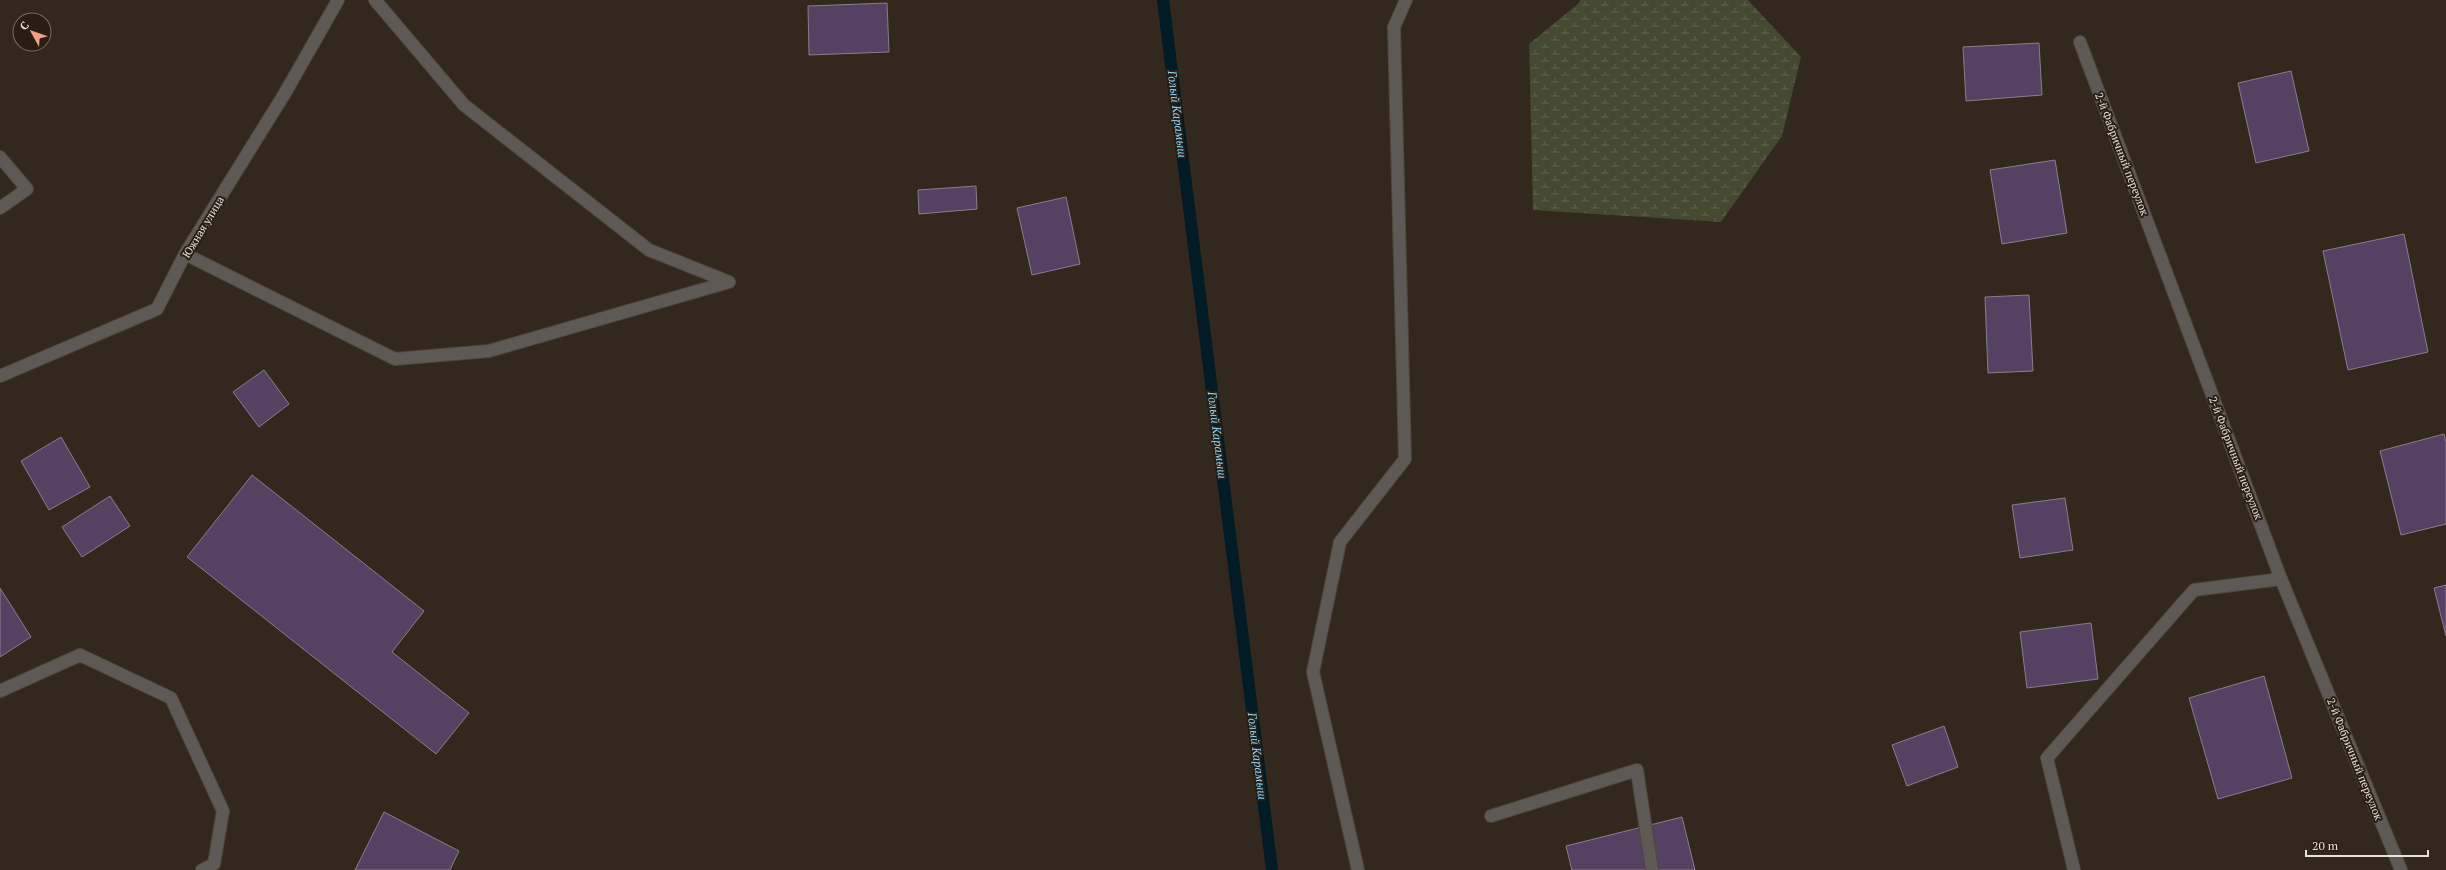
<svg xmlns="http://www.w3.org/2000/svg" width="2446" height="870" font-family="'PT Serif',serif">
<defs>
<pattern id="wetland-marsh" width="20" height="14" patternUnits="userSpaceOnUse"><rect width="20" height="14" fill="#454930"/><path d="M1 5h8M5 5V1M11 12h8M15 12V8" fill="none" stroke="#60634d"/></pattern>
</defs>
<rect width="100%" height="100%" fill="#32281d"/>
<path fill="url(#wetland-marsh)" d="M1580,0h168l53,57 -19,79 -61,86 -188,-12 -4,-166 50,-41z"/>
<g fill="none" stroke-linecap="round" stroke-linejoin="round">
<path stroke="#031b26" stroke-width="12" d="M1163,0l109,870"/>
</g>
<path fill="#574163" stroke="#877e8d" d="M887,3l2,49 -80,3 -1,-49z
M2039,43l3,52 -76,6 -3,-54z
M2291,71l18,80 -53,12 -18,-80z
M2055,160l12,73 -65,11 -12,-74z
M976,186l1,23 -58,5 -1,-24z
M1066,197l14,67 -48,11 -15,-67z
M2404,234l24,118 -80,18 -25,-119z
M2029,295l4,76 -45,2 -3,-76z
M264,370l25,34 -30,23 -26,-35z
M2444,434l2,9v81l-45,11 -21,-84z
M61,437l29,50 -41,23 -28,-49z
M252,475l172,136 -32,41 77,61 -33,41 -249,-197z
M110,496l20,30 -48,31 -20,-30z
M2065,498l8,52 -53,8 -8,-53z
M2446,585v51l-12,-48z
M0,588l31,49 -31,20z
M2091,623l7,56 -71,9 -7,-56z
M2264,676l28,102 -74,21 -29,-101z
M1944,726l14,41 -51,19 -15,-41z
M384,812l75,39 -9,19h-95z
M1682,817l13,53h-123l-6,-24z"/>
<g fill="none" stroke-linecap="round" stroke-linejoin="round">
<g stroke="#4f463b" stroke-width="14">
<path id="lane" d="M0,157l27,32 -27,19
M185,254l210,105 94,-8 240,-69 -80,-32 -185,-145 -89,-105
M0,691l80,-36 91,43 52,113 -9,53 -12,6
M1491,816l146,-46 15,100
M1358,870l-45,-198 27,-130 65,-83 -11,-432 12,-27
M2074,870l-27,-112 147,-168 87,-11"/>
</g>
<g stroke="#4f463b" stroke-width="14">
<path id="street" d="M2080,42l201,537 120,291
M0,376l157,-67 28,-55 100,-161 53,-93"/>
</g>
<use href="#lane" stroke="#5f5955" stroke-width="12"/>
<use href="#street" stroke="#5f5955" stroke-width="12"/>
</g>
<g text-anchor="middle" stroke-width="4" stroke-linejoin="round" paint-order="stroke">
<g font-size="11" fill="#e8e1da" stroke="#281e14">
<text transform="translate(2122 154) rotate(69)" y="4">2-й Фабричный переулок</text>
<text transform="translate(203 227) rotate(-59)" y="4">Южная улица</text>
<text transform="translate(2236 458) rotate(69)" y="4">2-й Фабричный переулок</text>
<text transform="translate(2355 759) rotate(68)" y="4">2-й Фабричный переулок</text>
</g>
<g font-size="12" font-style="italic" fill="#88d4fb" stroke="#281e14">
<text transform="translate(1177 114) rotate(83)" y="4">Голый Карамыш</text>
<text transform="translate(1217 435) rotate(83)" y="4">Голый Карамыш</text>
<text transform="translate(1257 756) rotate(83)" y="4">Голый Карамыш</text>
</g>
</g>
<g transform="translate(32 32) rotate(310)"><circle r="19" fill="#281e14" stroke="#756c63"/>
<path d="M0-3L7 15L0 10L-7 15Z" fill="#f49e86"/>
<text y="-6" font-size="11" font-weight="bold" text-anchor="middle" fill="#e8e1da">С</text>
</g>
<path d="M2306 850v6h122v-6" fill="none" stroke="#e8e1da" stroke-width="2"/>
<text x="2312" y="850" font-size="12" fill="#e8e1da" stroke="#281e14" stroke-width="3" paint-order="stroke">20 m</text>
</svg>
